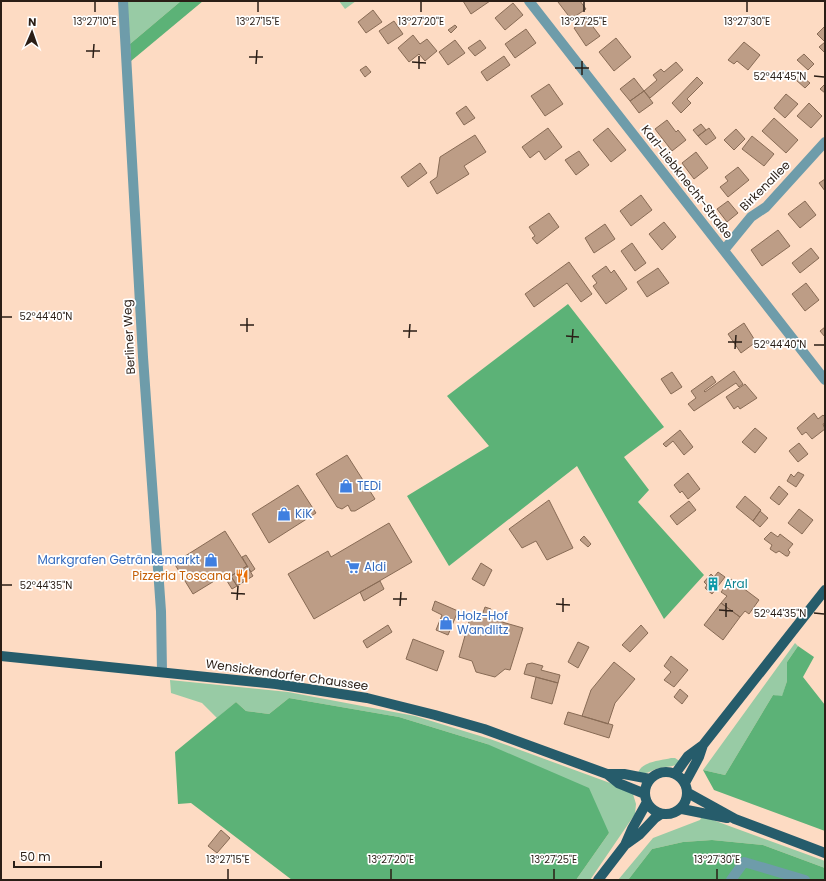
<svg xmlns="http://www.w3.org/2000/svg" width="826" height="881" font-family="Poppins,sans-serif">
<rect width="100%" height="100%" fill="#fddbc3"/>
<path fill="#98cba5" d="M127,1h54l-51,43z
M339,1h17l-11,8z
M795,643l3,3 -11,16v19l-5,16 -9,-2 -48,80 -22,-5z
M170,680l118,12 127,24 75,23 131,48 12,7 3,10 -1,10 -45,66h-14l33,-47 -122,-89 -88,-27 -110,-19 -20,16 -23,-3 -10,-9 -19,16 -15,-15 -31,-10z
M671,758h4l6,4c-9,6 -13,4 -22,6 -11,3 -8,6 -21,5 4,-12 22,-12 33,-15z
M702,816l123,45v7l-62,-23 -51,-5 -29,2 -31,7 -24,31h-10l35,-42 47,-18z"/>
<path fill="#5cb277" d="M181,1h22l-72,60 -1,-17z
M568,304l96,123 -40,30 25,33 -11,12 66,73 -40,44 -87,-153 -128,100 -42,-70 82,-50 -42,-50z
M798,646l16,11 -11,20 22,28v126l-111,-41 -11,-20 22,5 48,-80 9,1 5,-15v-19z
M289,698l110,19 88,27 102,44 20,45 -33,47h-284l-101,-77 -13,1 -3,-52 61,-50 10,9 23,3z
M712,840l51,5 62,23v12h-197l24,-31 31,-7z"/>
<path fill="#bd9d86" stroke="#886b55" d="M463,1h27l-19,13z
M559,1h21l6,8 -15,10 -13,-17z
M513,3l10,12 -18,15 -10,-12z
M373,10l9,12 -16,11 -8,-11z
M587,19l13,17 -14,10 -12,-18z
M394,21l9,13 -15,10 -9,-13z
M455,25l2,2 -6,6 -3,-3z
M825,26v27l-6,-6 6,-5 -8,-8z
M526,29l10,14 -21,15 -10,-14z
M413,35l7,9 7,-5 10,12 -12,10 -6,-7 -10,8 -11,-14z
M616,38l15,19 -17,14 -15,-19z
M455,40l10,13 -17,12 -9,-13z
M480,40l6,8 -11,8 -7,-8z
M744,42l16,13 -12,15 -11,-9 -3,3 -6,-4z
M804,54l10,10 -6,6 -11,-10z
M504,56l6,9 -23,16 -6,-9z
M676,62l7,8 -33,28 -6,-7 13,-11 -4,-5 8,-6 3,3z
M366,66l5,6 -6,5 -5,-7z
M800,75l10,8 -5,5 -9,-8z
M697,77l6,6 -16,16 4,4 -10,10 -9,-10z
M634,78l10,13 -14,10 -10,-12z
M549,84l14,20 -18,12 -14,-20z
M825,84v9l-5,-4z
M644,91l9,12 -14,10 -9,-12z
M786,94l12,10 -13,14 -11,-10z
M809,103l13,13 -11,12 -14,-12z
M466,106l9,12 -11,7 -8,-12z
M774,118l24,22 -12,13 -24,-22z
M667,120l9,12 2,-2 8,10 -14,11 -17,-22z
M701,124l5,6 -8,6 -5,-6z
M548,128l14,19 -17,13 -6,-9 -9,7 -8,-11z
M608,128l18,22 -15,12 -18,-22z
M709,128l7,10 -10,7 -8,-9z
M736,129l9,10 -11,11 -10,-10z
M475,135l11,17 -22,14 5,8 -32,20 -7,-12 7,-5 3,-20z
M752,136l22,18 -10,12 -22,-17z
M579,151l10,14 -13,10 -11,-15z
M696,152l12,16 -14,11 -12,-16z
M420,163l7,10 -19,14 -7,-10z
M738,167l11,13 -21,17 -8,-10 8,-6 -3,-4z
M825,179v12l-6,-8z
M641,195l11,15 -21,16 -11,-15z
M728,201l10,12 -11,9 -10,-13z
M805,201l11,14 -16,13 -12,-14z
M549,213l10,14 -22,17 -5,-6 3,-2 -6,-9z
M664,222l12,15 -14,13 -13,-16z
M605,224l10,15 -21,14 -9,-15z
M778,230l12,16 -28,20 -11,-16z
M632,243l14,20 -11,8 -14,-20z
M811,248l8,10 -19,15 -8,-10z
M569,262l23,32 -11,8 -14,-19 -33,24 -9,-13z
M606,266l5,7 3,-3 13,19 -21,15 -13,-18 4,-3 -5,-7z
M658,268l11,15 -22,14 -10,-15z
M806,283l13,17 -14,11 -13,-17z
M744,323l12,19 -15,11 -13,-19z
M825,327v10l-5,-6z
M734,371l9,13 -4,3 -3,-4 -42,28 -6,-7 8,-6 -5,-7 21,-15 4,6 -12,9 1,1z
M672,372l10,15 -11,7 -10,-15z
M745,384l12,14 -17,11 -2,-3 -4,3 -8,-12z
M814,413l4,6 5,-4 2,2v6l-2,1 2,5 -13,10 -6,-7 -4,3 -5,-7z
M755,428l12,10 -12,15 -13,-11z
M680,430l13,17 -9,8 -11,-14 -7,6 -3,-3z
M799,443l9,11 -10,8 -9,-11z
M347,455l28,44 -20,12h-4l-3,-6 -6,4 -5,-2 -21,-33z
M798,472l6,3 -8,12 -9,-6 4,-7 3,3z
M688,473l12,16 -12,10 -6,-8 -2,2 -6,-8z
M298,485l18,28 -47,30 -17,-29z
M779,486l9,8 -9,11 -9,-7z
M745,496l16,14 -8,11 -17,-14z
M549,500l24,48 -26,12 -11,-19 -14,7 -13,-19z
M689,501l7,9 -19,15 -7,-9z
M799,509l14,11 -11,14 -14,-11z
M760,511l8,7 -8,9 -7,-6z
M389,523l23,39 -98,57 -26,-45 40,-23 3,6z
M225,531l22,35 -16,10 -2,-4 -36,22 -19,-31z
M771,532l7,5 2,-3 13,10 -5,6 2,2 -2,4h-2l-7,-5 -3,2 -6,-4 2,-4 -8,-6z
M584,536l7,8 -3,3 -8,-7z
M246,555l9,14 -4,3 -9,-15z
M481,563l11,7 -8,16 -12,-7z
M247,566l6,10 -16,10 -6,-10z
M718,572l7,5 -13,17 -7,-6 2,-3 -3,-3 7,-8 3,3z
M232,578l5,8 -5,3 -5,-8z
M731,579l28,21 -10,14 -4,-3 -5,6 -19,-14 6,-7 -6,-4z
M380,581l4,8 -20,12 -4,-9z
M435,601l23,10 -10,24 -12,-5 6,-15 -10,-5z
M721,603l19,14 -17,23 -19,-15z
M485,607l6,2 -3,9 35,10 -13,42 -5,-1 -10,8 -19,-5 -4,-11 -13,-4 11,-39 10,3z
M388,625l4,7 -25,16 -4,-7z
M641,625l7,8 -18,19 -8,-7z
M413,639l31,12 -7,20 -31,-12z
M578,642l11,5 -11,21 -10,-6z
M671,656l17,14 -14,17 -10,-7 7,-8 -7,-6z
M614,662l21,17 -20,24 -7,21 -26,-8 9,-26z
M532,663l11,3 -2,4 19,5 -2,8 -34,-9 3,-10z
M536,677l22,6 -6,21 -21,-6z
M680,689l8,7 -6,8 -8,-7z
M568,712l45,13 -4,13 -45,-14z
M221,830l9,8 -13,15 -9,-7z"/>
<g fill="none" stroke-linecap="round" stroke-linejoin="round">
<path stroke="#6e9caa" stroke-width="10" d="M123,1l20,356 18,254 1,61
M529,1l296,379
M724,250l27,-33 15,-10 59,-65
M731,880l13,-18 61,18"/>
<path stroke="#265c6b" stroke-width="10" d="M1,656l275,28 91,14 68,17 49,14 123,45h17l26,5
M645 793a21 21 0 1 1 42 0a21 21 0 1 1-42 0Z
M607,774l11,9 27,11
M675,774l13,-18 15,-11 122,-155
M685,783l14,-26 4,-12
M688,793l47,26 90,34
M682,809l45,9
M625,845l7,-16 15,-27
M598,880l27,-35 14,-10 16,-17 6,-4"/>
</g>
<path fill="none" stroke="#2a1e16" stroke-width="1.5" d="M95,12v-10M258,12v-10M421,12v-10M584,12v-10M747,12v-10M86,51h14M249,57h14M93,58l1,-14M412,62l14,1M256,64l1,-14M575,68h14M419,69v-13M582,75v-14M814,76l10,1M2,317h10M240,325h14M403,331h14M247,332v-14M566,336l13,1M409,338l1,-14M728,342h14M572,343l1,-14M814,345h10M735,349l1,-14M2,585h10M231,593l14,1M393,599h14M237,600l1,-14M556,604l14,1M400,606l1,-14M719,610l14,1M563,612v-14M814,613l10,1M726,617v-14M228,879v-10M391,879v-10M554,879v-10M717,879v-10"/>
<defs>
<g id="shop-bare" transform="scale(1.08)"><path d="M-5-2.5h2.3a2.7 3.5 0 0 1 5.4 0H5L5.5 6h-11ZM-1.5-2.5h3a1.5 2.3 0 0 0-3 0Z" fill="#3f7fe0" stroke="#fff" stroke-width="2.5" paint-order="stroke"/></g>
<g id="supermarket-bare" transform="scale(1.08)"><path d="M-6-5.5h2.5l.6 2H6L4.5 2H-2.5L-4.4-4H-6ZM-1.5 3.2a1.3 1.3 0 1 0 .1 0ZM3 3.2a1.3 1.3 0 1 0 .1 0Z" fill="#3f7fe0" stroke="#fff" stroke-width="2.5" paint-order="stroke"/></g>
<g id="restaurant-bare" transform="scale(1.08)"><path d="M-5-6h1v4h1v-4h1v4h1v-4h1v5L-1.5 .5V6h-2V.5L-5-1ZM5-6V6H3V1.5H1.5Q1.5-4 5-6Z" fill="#e8710a" stroke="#fff" stroke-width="2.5" paint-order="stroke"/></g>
<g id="building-bare" transform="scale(1.08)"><path d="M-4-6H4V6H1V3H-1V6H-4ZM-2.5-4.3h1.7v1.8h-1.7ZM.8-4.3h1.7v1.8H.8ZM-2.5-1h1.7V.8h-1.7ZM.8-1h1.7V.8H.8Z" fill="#0f9aa8" stroke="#fff" stroke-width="2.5" paint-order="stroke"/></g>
</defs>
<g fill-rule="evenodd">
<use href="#shop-bare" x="346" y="486"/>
<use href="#shop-bare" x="284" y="514"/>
<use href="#shop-bare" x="211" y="560"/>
<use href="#supermarket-bare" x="353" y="567"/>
<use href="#restaurant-bare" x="242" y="576"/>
<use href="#building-bare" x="713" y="584"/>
<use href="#shop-bare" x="446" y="623"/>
</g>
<g text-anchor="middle" stroke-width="3.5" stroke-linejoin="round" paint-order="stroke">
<g font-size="12" fill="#2a1e16" stroke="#fff">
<text transform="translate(687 182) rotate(52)" y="4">Karl-Liebknecht-Straße</text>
<text transform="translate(765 186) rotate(-45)" y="4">Birkenallee</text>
<text transform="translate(129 337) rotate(-93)" y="4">Berliner Weg</text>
<text transform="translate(287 675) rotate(8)" y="4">Wensickendorfer Chaussee</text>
</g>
<g font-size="12" fill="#366cbe" stroke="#fff" text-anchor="start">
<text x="357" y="490">TEDi</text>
<text x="295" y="518">KiK</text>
<text x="200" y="564" text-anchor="end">Markgrafen Getränkemarkt</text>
<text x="364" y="571">Aldi</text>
<text x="457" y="620">Holz-Hof<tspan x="457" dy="14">Wandlitz</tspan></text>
</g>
<g font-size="12" fill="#c56008" stroke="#fff" text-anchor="end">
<text x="231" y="580">Pizzeria Toscana</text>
</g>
<g font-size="12" fill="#0d838f" stroke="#fff" text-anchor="start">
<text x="724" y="588">Aral</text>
</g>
</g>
<g font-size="10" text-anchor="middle" fill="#2a1e16" stroke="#fff" stroke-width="3.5" stroke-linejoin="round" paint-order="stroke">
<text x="95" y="25">13°27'10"E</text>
<text x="258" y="25">13°27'15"E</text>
<text x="421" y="25">13°27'20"E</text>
<text x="584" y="25">13°27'25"E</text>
<text x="747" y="25">13°27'30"E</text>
<text x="780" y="80">52°44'45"N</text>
<text x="46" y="320">52°44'40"N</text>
<text x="780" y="348">52°44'40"N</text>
<text x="46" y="589">52°44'35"N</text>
<text x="780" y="617">52°44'35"N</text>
<text x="228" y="863">13°27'15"E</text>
<text x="391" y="863">13°27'20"E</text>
<text x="554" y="863">13°27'25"E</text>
<text x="717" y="863">13°27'30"E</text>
</g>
<rect width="826" height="881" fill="none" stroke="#2a1e16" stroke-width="4"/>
<g transform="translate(32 32) rotate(2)" stroke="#ffffff" stroke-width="3" paint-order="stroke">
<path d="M0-3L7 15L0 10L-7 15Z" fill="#2a1e16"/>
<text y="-6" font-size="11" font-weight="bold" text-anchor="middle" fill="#2a1e16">N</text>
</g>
<path d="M14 861v6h87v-6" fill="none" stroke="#2a1e16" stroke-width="2"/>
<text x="20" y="861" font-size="12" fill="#2a1e16" stroke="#ffffff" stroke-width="3" paint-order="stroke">50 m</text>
</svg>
